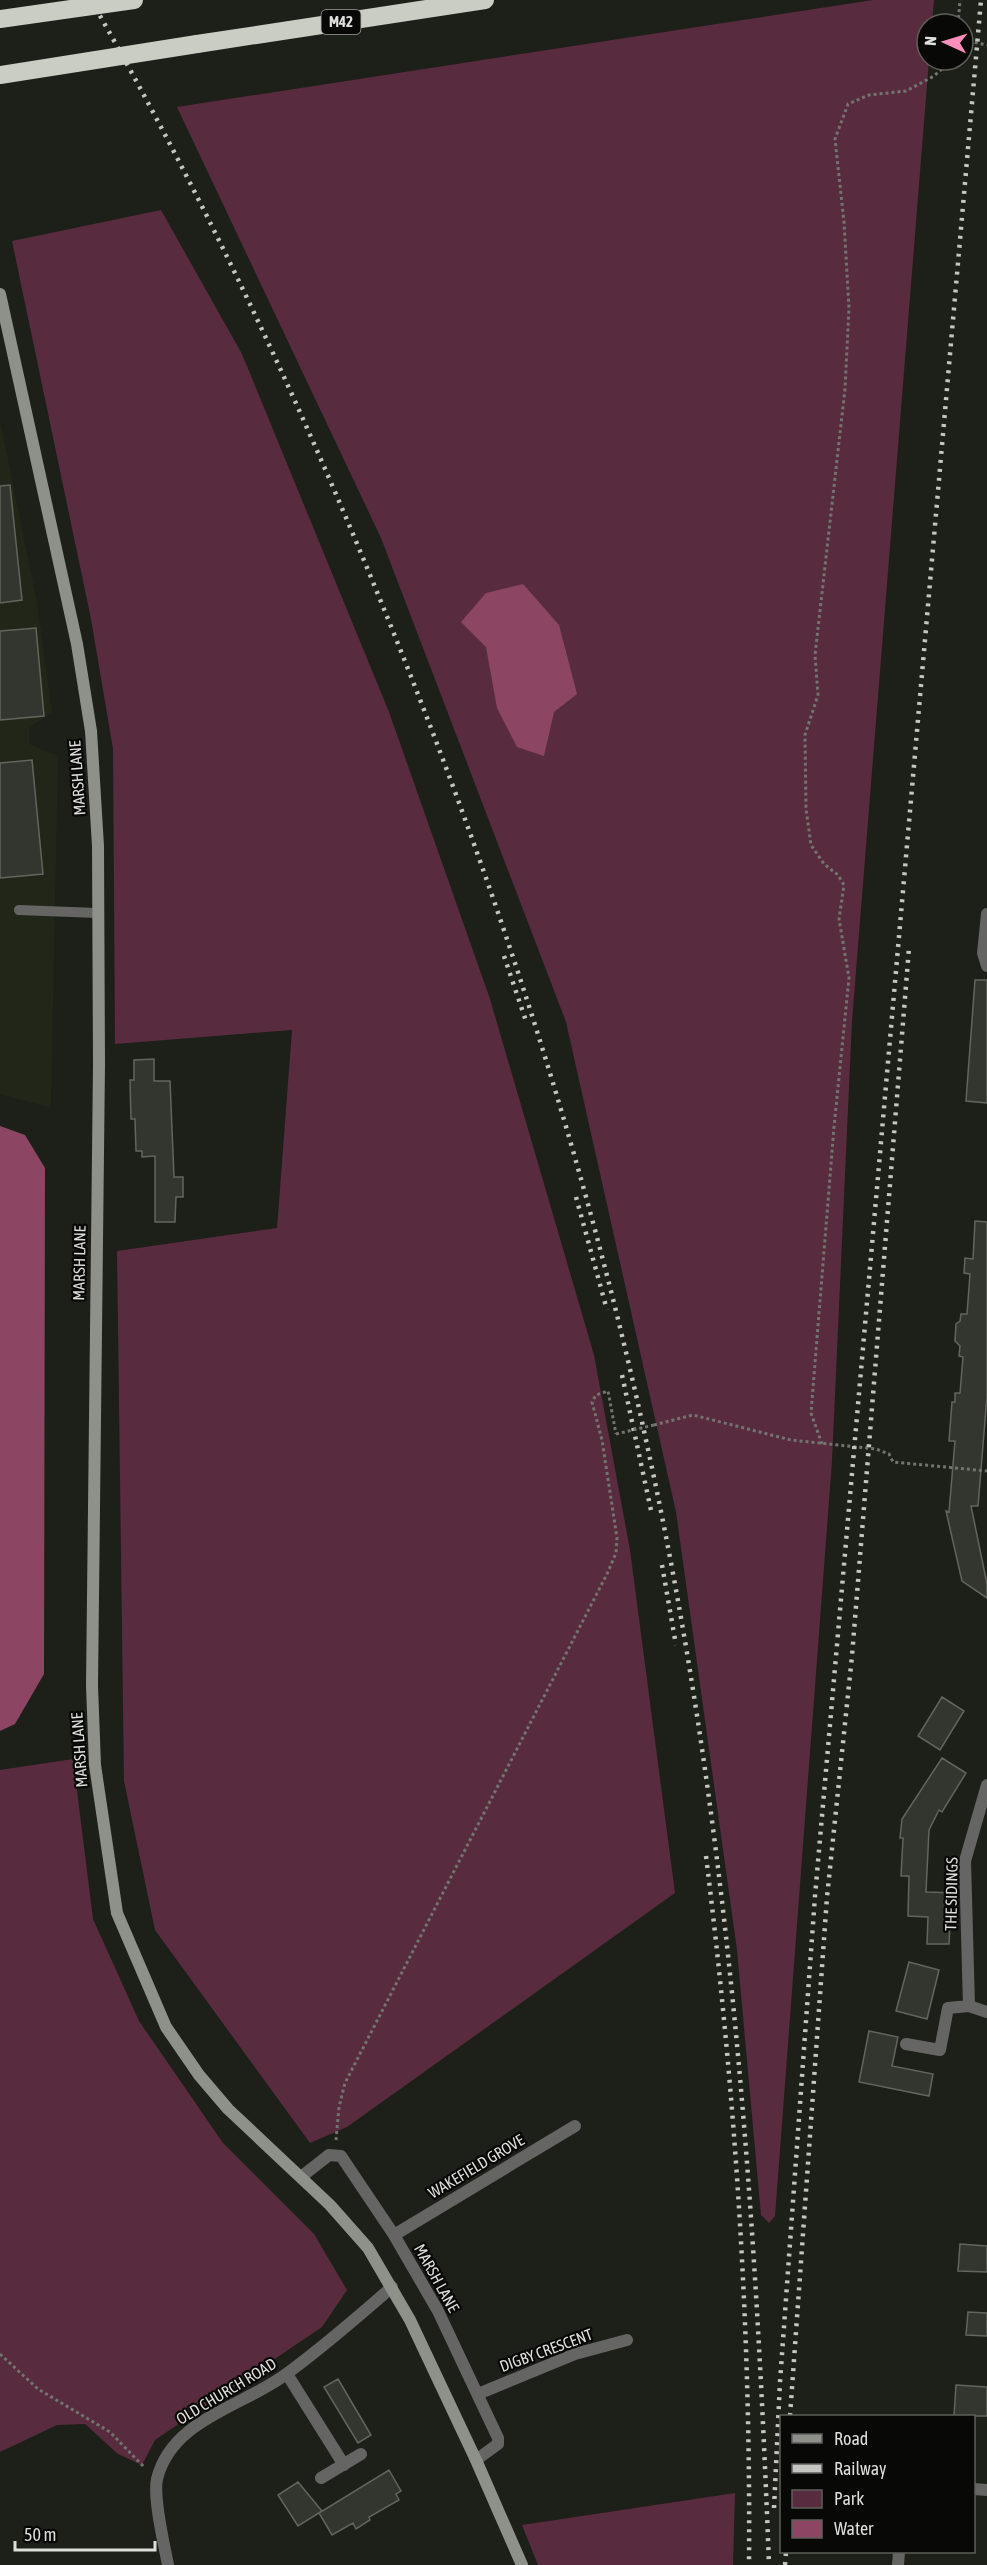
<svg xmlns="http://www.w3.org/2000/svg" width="987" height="2565" font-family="'Asap Condensed',sans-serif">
<rect width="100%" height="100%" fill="#1d1f19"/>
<path fill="#222619" d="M0,420l37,183 15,109 -23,16v16l29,12 -7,352 -51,-14z"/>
<path fill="#582c3e" d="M873,0h61l-2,24h-5v36h2l-77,961 -20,440 -57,755 -6,7 -8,-8 -24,-265 -61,-438 -110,-490 -185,-484 -204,-431z
M161,210l81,144 147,358 101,287 104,356 36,195 45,343 -328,234 -37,16 -155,-213 -31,-149 -7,-530 160,-23 15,-198 -177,14 -2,-295 -22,-130 -79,-378z
M73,1759l20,160 46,102 84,122 91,91 33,56 -25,37 -167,113 -13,25 -24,-11 -33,-30 -28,1 -57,27v-682z
M735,2493l-2,72h-195l-16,-40z"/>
<path fill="#8c4663" d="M523,584l36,41 18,69 -23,18 -10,44 -27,-9 -20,-39 -11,-61 -25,-25 25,-29z
M0,1126l25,9 20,33 -1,506 -29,50 -15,7z"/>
<path fill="#33362e" stroke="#63655d" stroke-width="1.5" d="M10,485l12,115 -22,3v-117z
M36,628l8,88 -44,4v-89z
M32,760l11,114 -43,4v-115z
M975,980h12v123l-21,-2z
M154,1059v22h16l4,96h9v20h-7l-1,25h-20v-66l-13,1v-6h-6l-1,-32h-4l-1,-39h4v-20z
M975,1221l12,1v174l-9,110h-7l16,78v14l-25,-17 -16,-70 3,1 6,-71h-6l3,-39h3v-9h5l3,-36 -4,-1 1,-10 -5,-5 1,-17 4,-3 1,-7h6l3,-40 -6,-1 1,-15 8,1z
M942,1697l22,14 -24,39 -22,-14z
M942,1758l24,15 -24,39 -3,-2 -10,20 -3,62 32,1 -1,32h-7l-1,19h-22l1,-27 -20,-1 1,-40h-8l2,-38h-3l2,-19z
M909,1962l30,8 -12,49 -31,-8z
M869,2031l29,6 -6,29 41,8 -4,22 -70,-14z
M960,2244l27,2v26l-29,-1z
M968,2312l19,1v23l-21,-1z
M338,2379l33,56 -13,8 -34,-56z
M956,2385l31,2v29h-33z
M389,2470l12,21 -5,3 3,6 -30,17 1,3 -14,9 -3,-6 -21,12 -13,-22z
M298,2482l24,29 -24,15 -20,-31z"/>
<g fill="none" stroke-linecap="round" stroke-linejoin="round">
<path stroke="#73746f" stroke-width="3" stroke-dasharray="3 3" stroke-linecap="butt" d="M958,24l2,-24
M963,40l24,5
M654,1425l39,-10 98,25 85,9 13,5 4,8 94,9
M822,1444l-11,-31 23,-286 15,-149 -10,-59 5,-34 -6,-10 -14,-11 -13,-19 -5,-36 -1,-74 13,-40 -3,-40 30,-266 4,-81 -5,-86 -9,-83 13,-35 21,-9 37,-4 28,-15 10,-9 1,-7
M336,2140l3,-33 6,-24 262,-509 9,-21 1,-15 -15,-98 -10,-38 4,-7 12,-4 8,43
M0,2354l38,35 72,43 35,36"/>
<path stroke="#656663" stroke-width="10" d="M19,910l78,3"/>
<path stroke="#656663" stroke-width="12" d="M987,914l-4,39 4,13
M987,1785l-22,76 4,145 18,6
M906,2044l34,6 8,-42 21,-2
M301,2177l28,-22 12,1 53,79 44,76 60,127v6l-22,16
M394,2235l181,-109
M287,2374l57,91
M478,2394l97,-40 52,-14
M321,2478l40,-24
M974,2489l13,1
M168,2565c-4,-21 -15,-67 -11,-86 15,-61 89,-73 132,-107 35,-26 70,-56 103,-85
M898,2565l1,-13"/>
<path stroke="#8e908a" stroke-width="12" d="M0,294l77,350 14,87 7,115 1,218 -7,622 3,79 22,148 49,114 33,48 29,34 102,96 38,43 42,72 66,140 46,105"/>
<path stroke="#cacdc4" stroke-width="18" d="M197,44l288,-44"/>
<path stroke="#c5c6c1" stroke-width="4.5" stroke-dasharray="3 6" stroke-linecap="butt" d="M91,0c114,199 211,406 297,619 110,271 200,549 261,835 79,365 106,739 120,1111
M504,956l23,68
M576,1197l31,113
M622,1375l30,140
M662,1565l14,80
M706,1856c29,235 45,472 43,709
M790,2416l37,-519 25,-241 57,-708
M774,2508l6,-126 35,-486 166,-1896
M785,2565l1,-13"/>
<path stroke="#73746f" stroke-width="3" stroke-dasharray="3 3" stroke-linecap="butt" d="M616,1434l38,-9"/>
<path stroke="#cacdc4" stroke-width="18" d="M0,19l134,-19
M0,75l197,-31"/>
</g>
<g text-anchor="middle" stroke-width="4.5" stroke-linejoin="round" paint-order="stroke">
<rect fill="#080906" stroke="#9e9f9a" stroke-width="1.5" x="321.5" y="10" width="39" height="24" rx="4.5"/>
<g font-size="15" font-weight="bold" fill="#dedfda">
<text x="341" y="27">M42</text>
</g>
<g font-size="16" fill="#dedfda" stroke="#080906">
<text transform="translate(77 778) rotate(-94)" y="6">MARSH LANE</text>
<text transform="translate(79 1263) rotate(-89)" y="6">MARSH LANE</text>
<text transform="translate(79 1750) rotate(-94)" y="6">MARSH LANE</text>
<text transform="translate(951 1894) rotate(-89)" y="6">THE SIDINGS</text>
<text transform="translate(476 2166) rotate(-31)" y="6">WAKEFIELD GROVE</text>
<text transform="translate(437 2278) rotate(61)" y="6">MARSH LANE</text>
<text transform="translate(546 2350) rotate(-20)" y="6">DIGBY CRESCENT</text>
<text transform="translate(226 2391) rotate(-31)" y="6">OLD CHURCH ROAD</text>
</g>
</g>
<rect x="780" y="2415" width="195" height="138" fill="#080906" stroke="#5e5f5b" stroke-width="1.5"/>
<rect x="792" y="2434" width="30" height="9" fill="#8e908a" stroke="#5e5f5b" stroke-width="1.5"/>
<text x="834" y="2445" font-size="18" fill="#dedfda">Road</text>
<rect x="792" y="2464" width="30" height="9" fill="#c5c6c1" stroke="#5e5f5b" stroke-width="1.5"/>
<text x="834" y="2475" font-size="18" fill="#dedfda">Railway</text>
<rect x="792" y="2490" width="30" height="18" fill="#582c3e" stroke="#5e5f5b" stroke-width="1.5"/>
<text x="834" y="2505" font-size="18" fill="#dedfda">Park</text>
<rect x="792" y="2520" width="30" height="18" fill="#8c4663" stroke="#5e5f5b" stroke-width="1.5"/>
<text x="834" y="2535" font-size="18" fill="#dedfda">Water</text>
<g transform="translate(945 42) rotate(274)"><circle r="28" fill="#080906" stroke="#5e5f5b" stroke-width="1.5"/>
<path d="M0-4.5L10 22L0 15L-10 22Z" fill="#fe8ebc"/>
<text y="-9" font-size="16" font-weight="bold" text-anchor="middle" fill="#dedfda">N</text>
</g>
<path d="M15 2541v9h140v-9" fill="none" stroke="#dedfda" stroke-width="3"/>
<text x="24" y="2541" font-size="18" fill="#dedfda" stroke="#080906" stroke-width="4.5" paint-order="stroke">50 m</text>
</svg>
